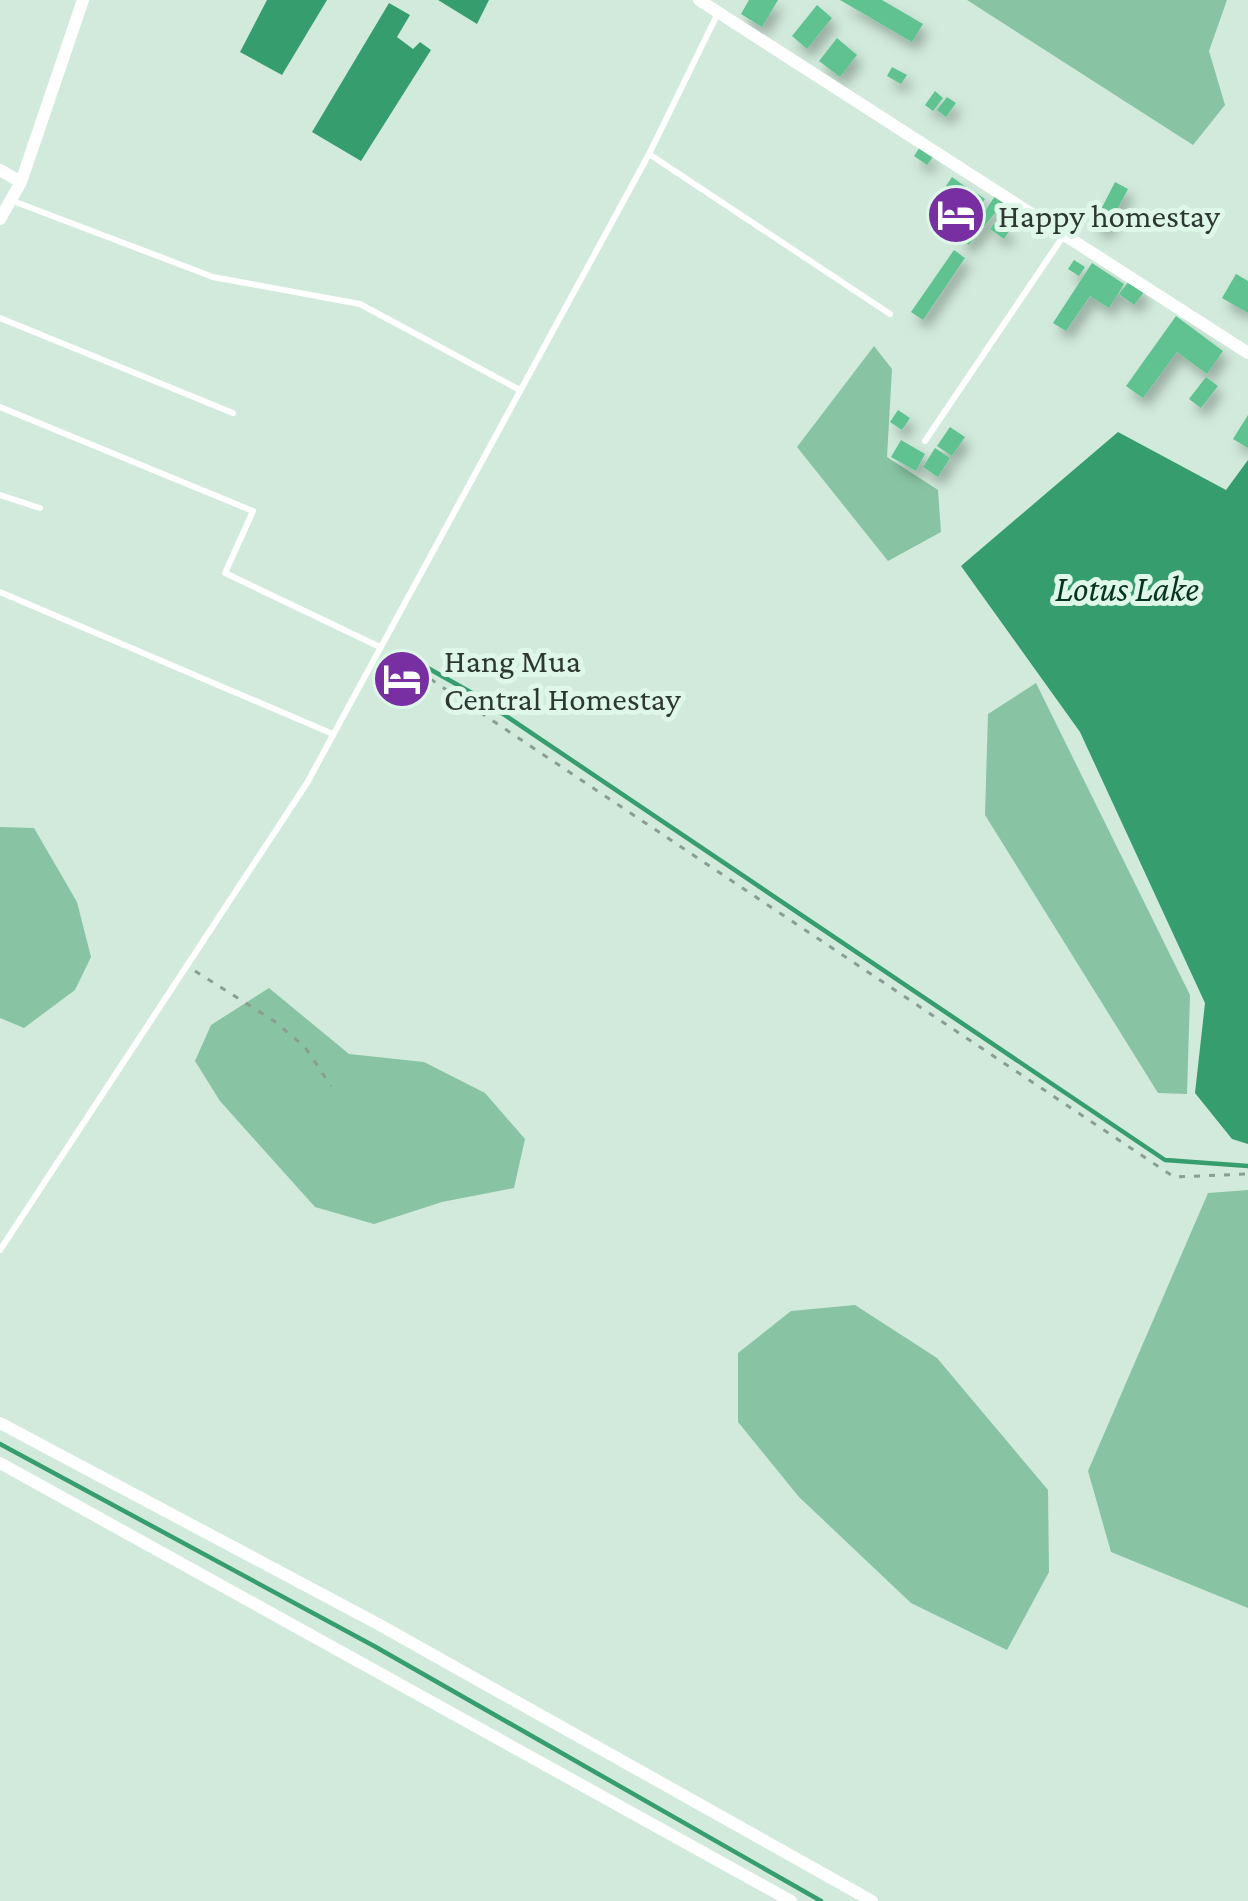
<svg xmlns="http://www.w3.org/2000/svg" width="1248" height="1901" font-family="'Crimson Pro',serif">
<defs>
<filter id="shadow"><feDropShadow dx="5.5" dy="9" stdDeviation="6" flood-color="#0004"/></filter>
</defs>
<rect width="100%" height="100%" fill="#d1eadb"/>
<path fill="#88c4a3" d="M967,0h260l-18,51 16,54 -32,40z
M874,346l18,23 -5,88 51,33 3,42 -53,29 -91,-114z
M1036,683l154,312 -3,99 -29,-1 -173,-278 3,-101z
M0,827l34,1 43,74 14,55 -16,33 -51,38 -24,-10z
M269,988l80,66 75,8 61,31 40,46 -11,49 -72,14 -68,22 -59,-17 -95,-106 -25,-40 16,-36z
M1248,1190v418l-137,-56 -23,-81 120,-278z
M855,1305l82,53 111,132 1,82 -42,78 -96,-47 -112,-106 -61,-75v-69l53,-42z"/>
<path fill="#369d6e" d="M267,0h60l-45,75 -42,-23z
M438,0h51l-12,24z
M389,3l21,12 -13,22 16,12 7,-7 11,8 -70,111 -49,-29z
M1118,432l108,58 22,-30v684l-16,-5 -37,-46 10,-90 -125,-271 -119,-166z"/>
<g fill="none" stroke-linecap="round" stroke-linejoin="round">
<path stroke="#369d6e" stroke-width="4.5" d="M403,654l69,39 693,467 83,6
M0,1444l374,202 447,255"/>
</g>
<path fill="#5ec290" filter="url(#shadow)" d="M749,0h29l-16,27 -21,-13z
M840,0h42l41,24 -11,18z
M817,5l15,13 -25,31 -15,-13z
M837,38l20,17 -17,22 -21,-16z
M892,67l15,8 -6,9 -14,-8z
M935,91l8,7 -10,13 -8,-6z
M947,97l9,6 -10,14 -9,-7z
M920,147l13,10 -6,8 -13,-9z
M952,177l14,10 -6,8 -14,-9z
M1115,182l13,7 -22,42 -13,-6z
M971,189l14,10 -6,9 -14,-10z
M995,196l9,6 -35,43 -11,-8 21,-30 6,4z
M996,221l14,9 -6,9 -14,-10z
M954,250l11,8 -42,62 -12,-8z
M1074,260l11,7 -6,9 -11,-7z
M1092,263l32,21 -15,24 -19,-12 -24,35 -13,-8z
M1236,274l12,7v32l-26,-15z
M1130,280l15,11 -11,14 -15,-11z
M1176,316l47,35 -16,23 -30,-22 -34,46 -17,-12z
M1206,377l12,9 -17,22 -12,-9z
M898,410l12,8 -8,12 -12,-8z
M1248,415v33l-15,-9z
M950,427l15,10 -13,19 -15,-10z
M901,440l24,14 -9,17 -25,-14z
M935,448l15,10 -12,19 -15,-10z"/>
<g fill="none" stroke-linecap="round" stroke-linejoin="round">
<path stroke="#8a9d92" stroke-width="3" stroke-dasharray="6 9" stroke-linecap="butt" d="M393,654l781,523 74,-3
M195,971l79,50 31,26 26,39"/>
<path stroke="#fff" stroke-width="6" d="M649,154l241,160
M13,201l200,76 147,27 158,85
M0,318l233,95
M0,407l253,104 -28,62 155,74
M925,441l139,-206
M0,495l40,13
M0,592l333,142
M0,1250l307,-467 342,-629 68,-139"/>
<path stroke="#fff" stroke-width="12" d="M699,0l549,353
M0,170l21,12
M0,219l21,-37 62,-182
M0,1423l378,201 494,277
M0,1463l791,438"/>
</g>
<defs>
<g id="hotel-disc" transform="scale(3)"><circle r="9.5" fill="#772fa2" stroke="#def7e8"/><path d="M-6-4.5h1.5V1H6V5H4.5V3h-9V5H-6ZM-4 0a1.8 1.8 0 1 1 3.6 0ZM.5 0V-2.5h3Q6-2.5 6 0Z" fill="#fff"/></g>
</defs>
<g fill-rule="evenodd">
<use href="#hotel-disc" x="956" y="215"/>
<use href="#hotel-disc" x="402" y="679"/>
</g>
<g text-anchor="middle" stroke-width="10" stroke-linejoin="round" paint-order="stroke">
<g font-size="33" fill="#2e3832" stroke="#def7e8" text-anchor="start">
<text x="998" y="227">Happy homestay</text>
<text x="444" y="672">Hang Mua<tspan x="444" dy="38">Central Homestay</tspan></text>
</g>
<g font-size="36" font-style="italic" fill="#083521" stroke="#def7e8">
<text x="1127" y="601">Lotus Lake</text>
</g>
</g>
</svg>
